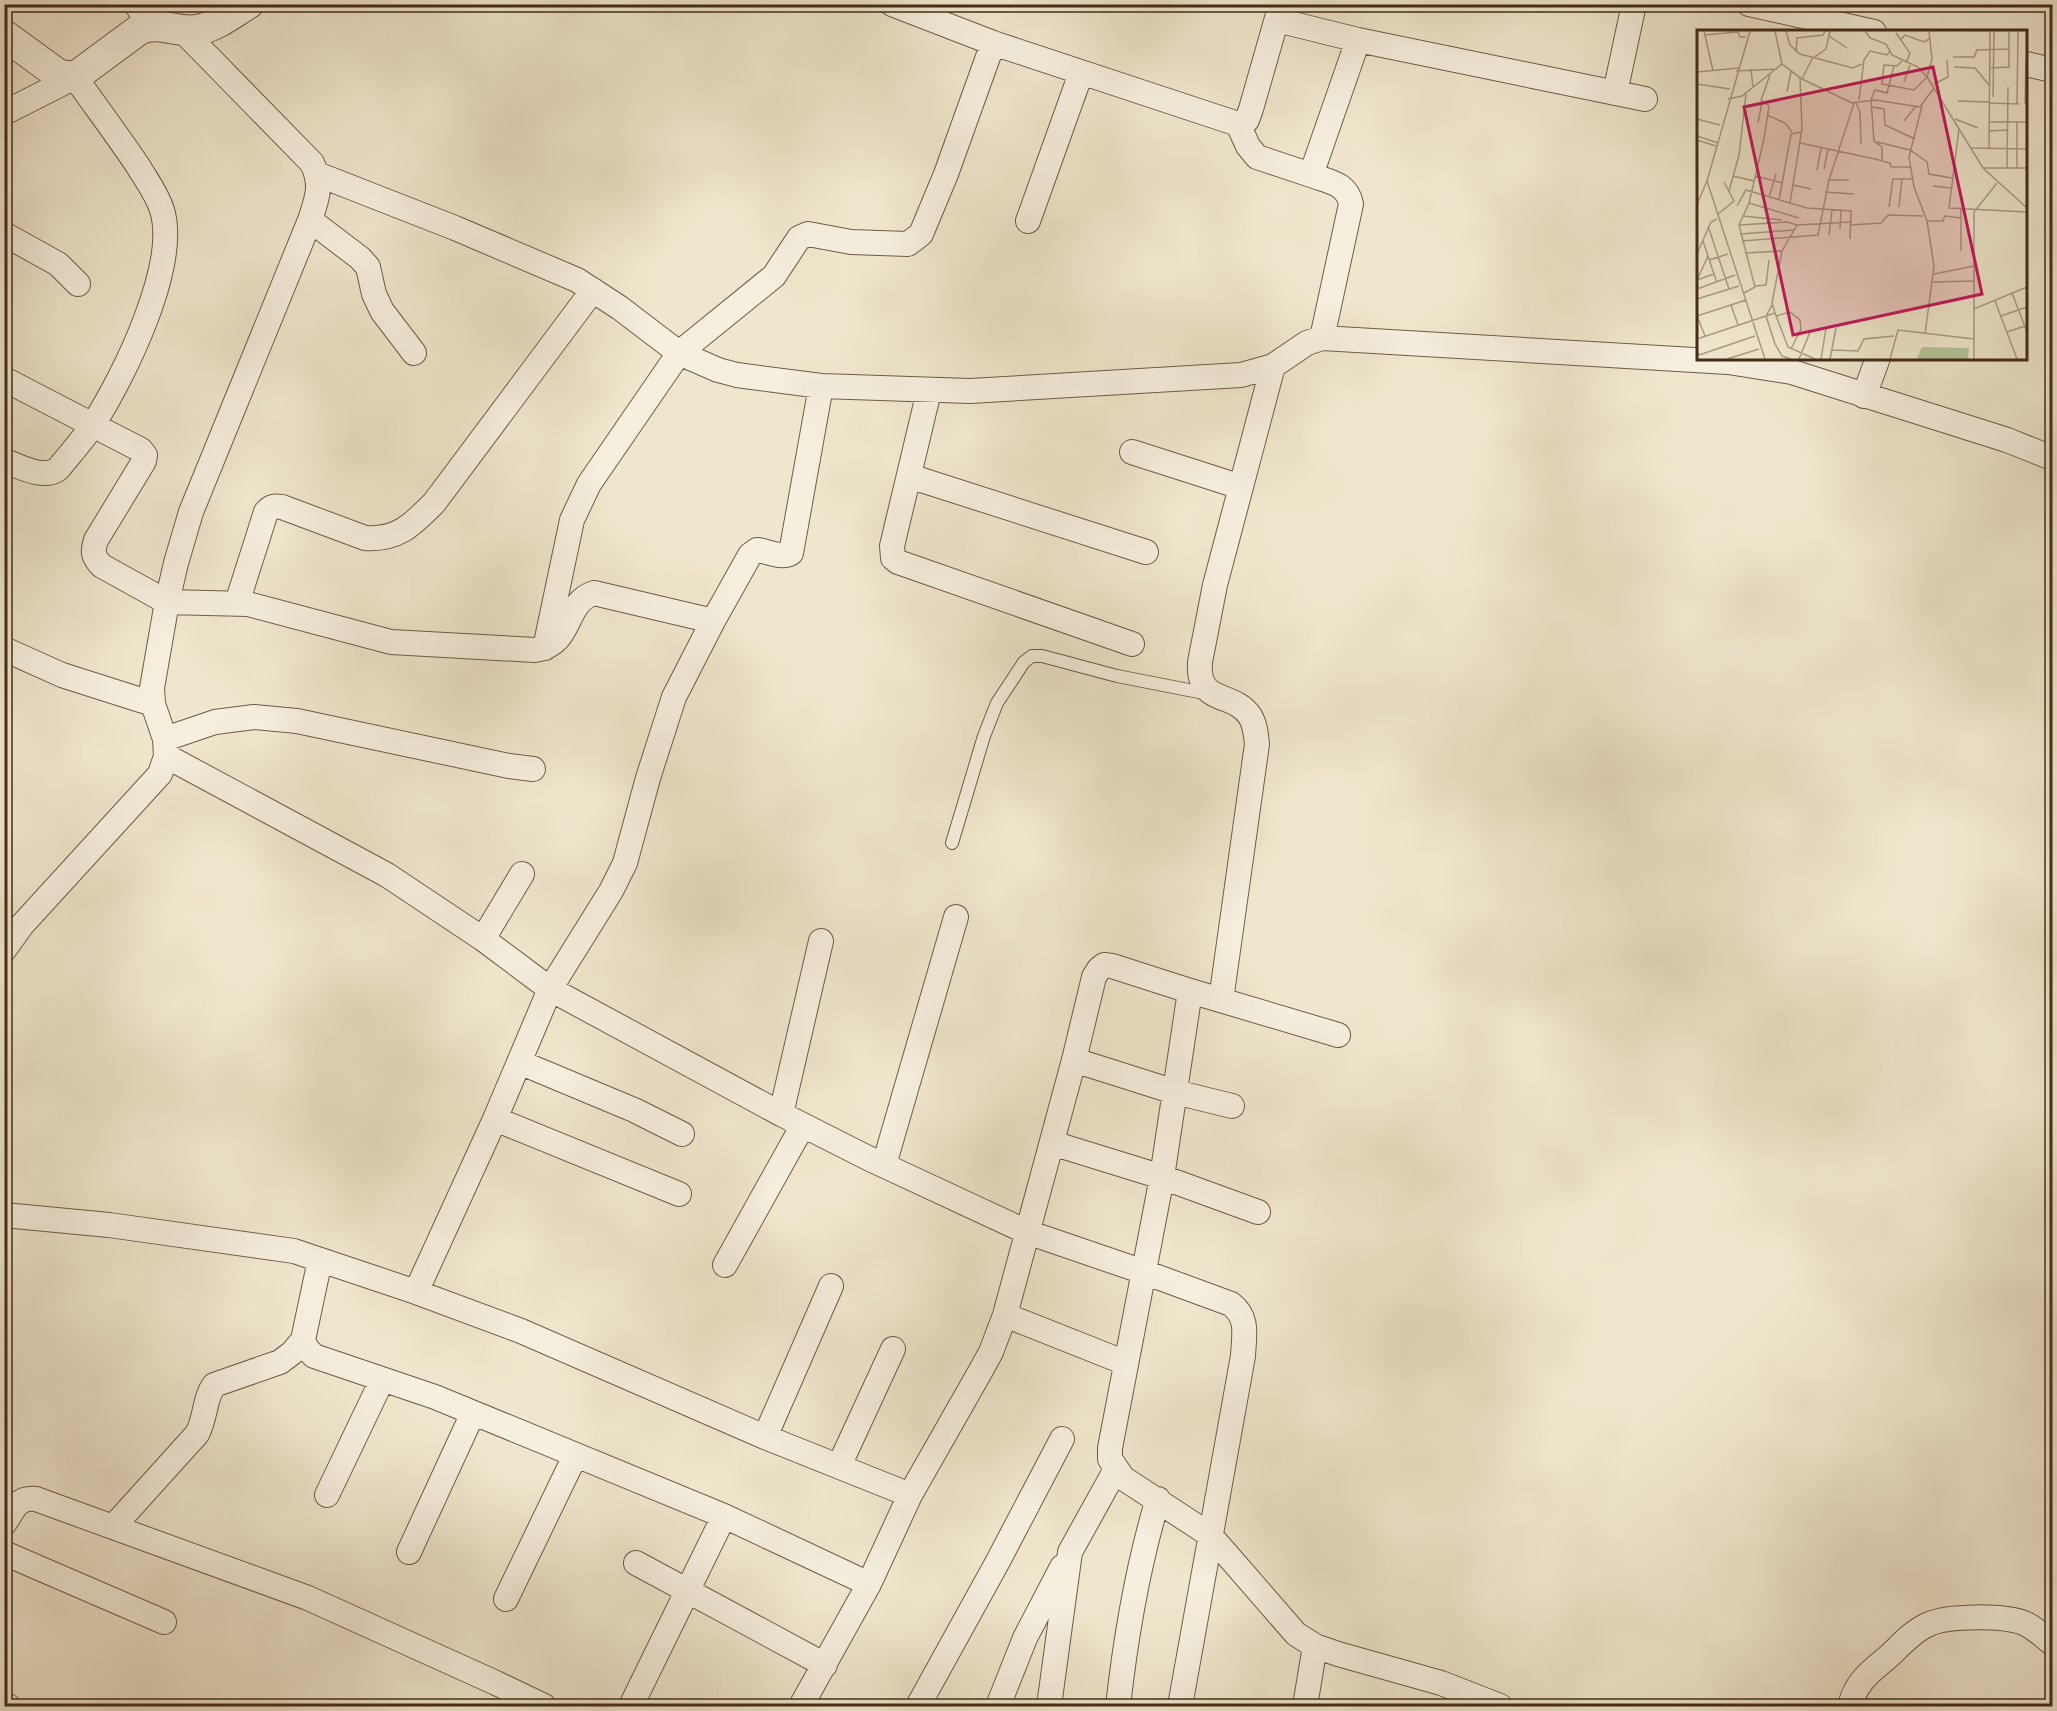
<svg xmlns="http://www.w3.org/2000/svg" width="2057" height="1711" font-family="Alegreya,serif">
<rect width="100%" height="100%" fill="#efe7cd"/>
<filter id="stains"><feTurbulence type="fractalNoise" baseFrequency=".00333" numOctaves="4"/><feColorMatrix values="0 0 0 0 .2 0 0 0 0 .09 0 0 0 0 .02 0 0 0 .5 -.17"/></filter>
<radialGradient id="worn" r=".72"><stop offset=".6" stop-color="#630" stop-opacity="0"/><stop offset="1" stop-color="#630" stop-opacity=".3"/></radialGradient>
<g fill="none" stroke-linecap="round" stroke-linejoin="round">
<g stroke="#705b46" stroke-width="14">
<path id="service" d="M952,843l32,-107 13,-33 27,-41 8,-6h10l75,20 92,18"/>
</g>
<g stroke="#705b46" stroke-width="26">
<path id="minor" d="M136,4l14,21
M892,4l101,39 245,81 9,-4 4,-11 30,-105
M1749,4l125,28
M1277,20l81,20 287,59
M2026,64l26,6
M1615,93l19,-89
M4,113l71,-36c21,30 43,59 63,89 9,15 19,28 24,44 17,55 -38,166 -68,213 -10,16 -24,31 -36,46 -15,11 -38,-3 -54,-8
M1238,124l10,22 9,11 54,18
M317,174l138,54 122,52 43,28 59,45 39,17 19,5 84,11 149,5 271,-16 32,-9 34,-23 15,-5 406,24 64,10 215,68 45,18
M310,220l50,38 8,9 6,27 8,17 32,42
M1028,221l53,-148
M4,234l54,30 20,20
M1322,338l29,-134c-4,-21 -22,-22 -40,-29l47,-135
M4,379l137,71 4,5 -1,6 -48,79c-4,12 -3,17 6,26l65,36 81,2 143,38 144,8c39,-6 28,-47 59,-57l119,28
M929,391l-37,155 1,12 5,4 234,82
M1864,396l14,-38
M1132,452l109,35
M909,476l237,76
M237,603l29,-91c5,-6 9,-6 16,-5l83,31c33,2 47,-13 69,-35l159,-213
M545,648l27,-128 17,-36 90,-131 95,-77 25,-38 9,-4 43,8 57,2 13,-10 25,-60 47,-131
M4,649l58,26 91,29
M165,739l50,-17 39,-5 43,4 212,45 24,3
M166,756l221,119 96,64 67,50 231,125 87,44 159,74 117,40 87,32c18,14 13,31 12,52l-63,350
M483,939l39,-65
M4,950l18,-25 138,-151 6,-18 -1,-17 -12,-35 -1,-16 15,-86 9,-39 15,-51 119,-292c7,-22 13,-34 2,-57l-130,-133
M1190,991l-28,186 -52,271v11l13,19 87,57 86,99 19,12 23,8 103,29 59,23
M1221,1000l36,-256c-1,-10 -2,-20 -7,-28 -18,-26 -53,-10 -50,-54l15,-77 58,-219
M1074,1060l101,32 57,14
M519,1062l115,48 48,24
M781,1114l40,-173
M495,1119l184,75
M1052,1143l110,34 96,35
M884,1165l72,-248
M4,1215l105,10 185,26 122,41 105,39 244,106 145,58
M320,1260l-17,80 4,9 7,7 121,41 289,119 145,68
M725,1265l78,-140
M416,1292l79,-173 55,-130 61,-98 14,-28 23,-85 26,-81 39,-76 37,-66 7,-5c11,1 24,9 34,3l30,-167
M1005,1315l121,48
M765,1437l66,-151
M839,1466l54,-117
M327,1495l55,-115
M4,1524c10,-14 12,-27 32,-25l272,99 188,85 48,23
M113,1527l84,-93c9,-16 7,-35 17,-49l66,-23 12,-9 11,-13
M409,1552l64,-139
M4,1553l160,69
M636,1563l189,102
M506,1599l69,-143
M4,1705l4,1
M631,1706l93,-190
M801,1706l68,-122 41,-89 70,-123 11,-20 14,-37 69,-255 20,-83 5,-8 5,-4 8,1 78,25 148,44
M918,1706l79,-143 65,-124
M998,1706l27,-68 37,-71
M1049,1706l21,-154 46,-83
M1118,1706c8,-71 19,-138 40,-207
M1305,1706l10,-60
M1850,1706c6,-24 19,-33 38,-49 12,-11 24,-25 39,-32 20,-10 79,-10 99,-1 10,5 18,13 26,19"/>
</g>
<g stroke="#705b46" stroke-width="32">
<path id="tertiary" d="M4,35l55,40 16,2 65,-48c21,-8 35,4 56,1 18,-2 37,-17 52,-26"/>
</g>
<use href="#service" stroke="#f5efde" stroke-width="12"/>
<use href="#minor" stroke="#f5efde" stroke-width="24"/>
<use href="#tertiary" stroke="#f5efde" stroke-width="30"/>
</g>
<g transform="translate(1697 30)">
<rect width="330" height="330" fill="#efe7cd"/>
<path d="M225,317l47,1 -1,11h-51z" fill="#b7c599"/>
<path fill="none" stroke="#ab9c85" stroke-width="1.5" d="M7,1l9,40M53,1l-43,150 58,178M78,1l7,33 20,15 50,24 23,-3 45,7 14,-19M89,1l4,14 10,9 53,14 9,-4M168,1l5,7 16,6 6,11 26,12 9,10 -13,13 -32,-6 2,-19 13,1 5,-5M232,1l3,28 -5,18 56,91 44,40M199,3l14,20 -4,10M7,5l34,-3 2,5h6M132,6l18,12M203,10l5,-5 19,7 5,-3M99,22l1,-14 26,-3 2,-4M256,27h21l3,-7 32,-1M257,37l21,1 14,17M294,38l18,-1v-36M54,39l2,19M39,41l41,-2M0,42l42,-4M105,49l10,-20 14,-10 4,-18M207,52l6,-17M0,54l33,5M237,54l14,-7 -1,-17M90,62l4,-21M296,67l1,-66M31,69l14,-3 40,-32M162,70l5,-40 6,-9 17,4 3,-4M261,71l31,1M159,73l4,9 1,32M292,73l30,1M320,74l1,-73M328,74l1,-45M225,76l-13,51 5,30 13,34 7,45 -9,68M175,77l12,2 1,16 30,14M70,85l18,8 7,9M0,89l23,6M258,89l23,9M207,91l12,-15M292,92h38M61,93l4,-21M262,99l-10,79 78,4M292,101l18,-1M0,106l21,7M0,110l19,6M180,112l33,8 17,12 2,12 23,4M103,113l75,16 15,4 1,4h19M273,118l57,1M292,118l1,-117M185,130v-13l-8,-6 -3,-41 4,-10 12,3 7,-27M286,138h44M310,138l1,-81M320,138v-46M127,139l4,-20M120,140l4,-22M36,146l21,5M58,146l28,7M132,150h20M300,153l-23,29v97l53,-22M96,155l18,4M236,156l18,2M32,161l10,-36 7,-61M128,162l29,2M72,167l7,-23M82,170l12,-66 11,-2M52,173l50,15M93,173l12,-74 -2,-51M0,174l10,-23M40,176l9,-16 61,18 44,3 -1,28M192,177l4,-28h19M202,177l3,-28M21,184l16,-13 -10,-19M46,186l39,4M230,191h16l2,-5 16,2M42,195l48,-3 10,3M154,195l30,-2 7,-8 35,1M11,196l21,63M143,199l1,-18M43,204l55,-4M132,205l3,-25M6,211l14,42M45,211l76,-6 11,-55 25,-77M264,221v-42M48,223l37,-2M0,224l14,-32 6,-3M12,230l19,-6M237,244l40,-8M0,250l11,-24M0,250l17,-6M236,252l41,-1M58,256l11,-1 3,-25M0,259l38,-14M47,263l11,-6 -16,-62 10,-22 15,-64 5,-33 -8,-6 9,-25M315,263l15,39M0,269l42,-13M298,271l22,58M34,275l7,20M75,275l-6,11 9,28 7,12 9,3M78,283l-3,-10 10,-52 15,-26 55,-3M0,286l49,-16M0,286l8,20M79,286l14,-4 10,8 1,9 -10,20M304,286l26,-9M310,302l18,-6M0,309l78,-26 13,34 27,12M0,319l2,6 56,-19M135,320l26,1 6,-12 30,-3M30,329l32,-10M102,329l11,-27M124,329l5,-31M133,329l6,-31M193,329l8,-29 76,9M277,329v-50"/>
<path fill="#c2185b" fill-opacity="0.15" stroke="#c2185b" stroke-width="3" d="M236,37l49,227 -189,41 -49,-228z"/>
<rect width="330" height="330" fill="none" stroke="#452c19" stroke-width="3"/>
</g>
<rect width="2057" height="1711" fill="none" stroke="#efe7cd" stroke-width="24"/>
<rect x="6" y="6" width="2045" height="1699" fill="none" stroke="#452c19" stroke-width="3"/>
<rect x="12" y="12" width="2033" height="1687" fill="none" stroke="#452c19" stroke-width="1.5"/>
<rect width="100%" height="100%" filter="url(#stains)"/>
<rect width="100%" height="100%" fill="url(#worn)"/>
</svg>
